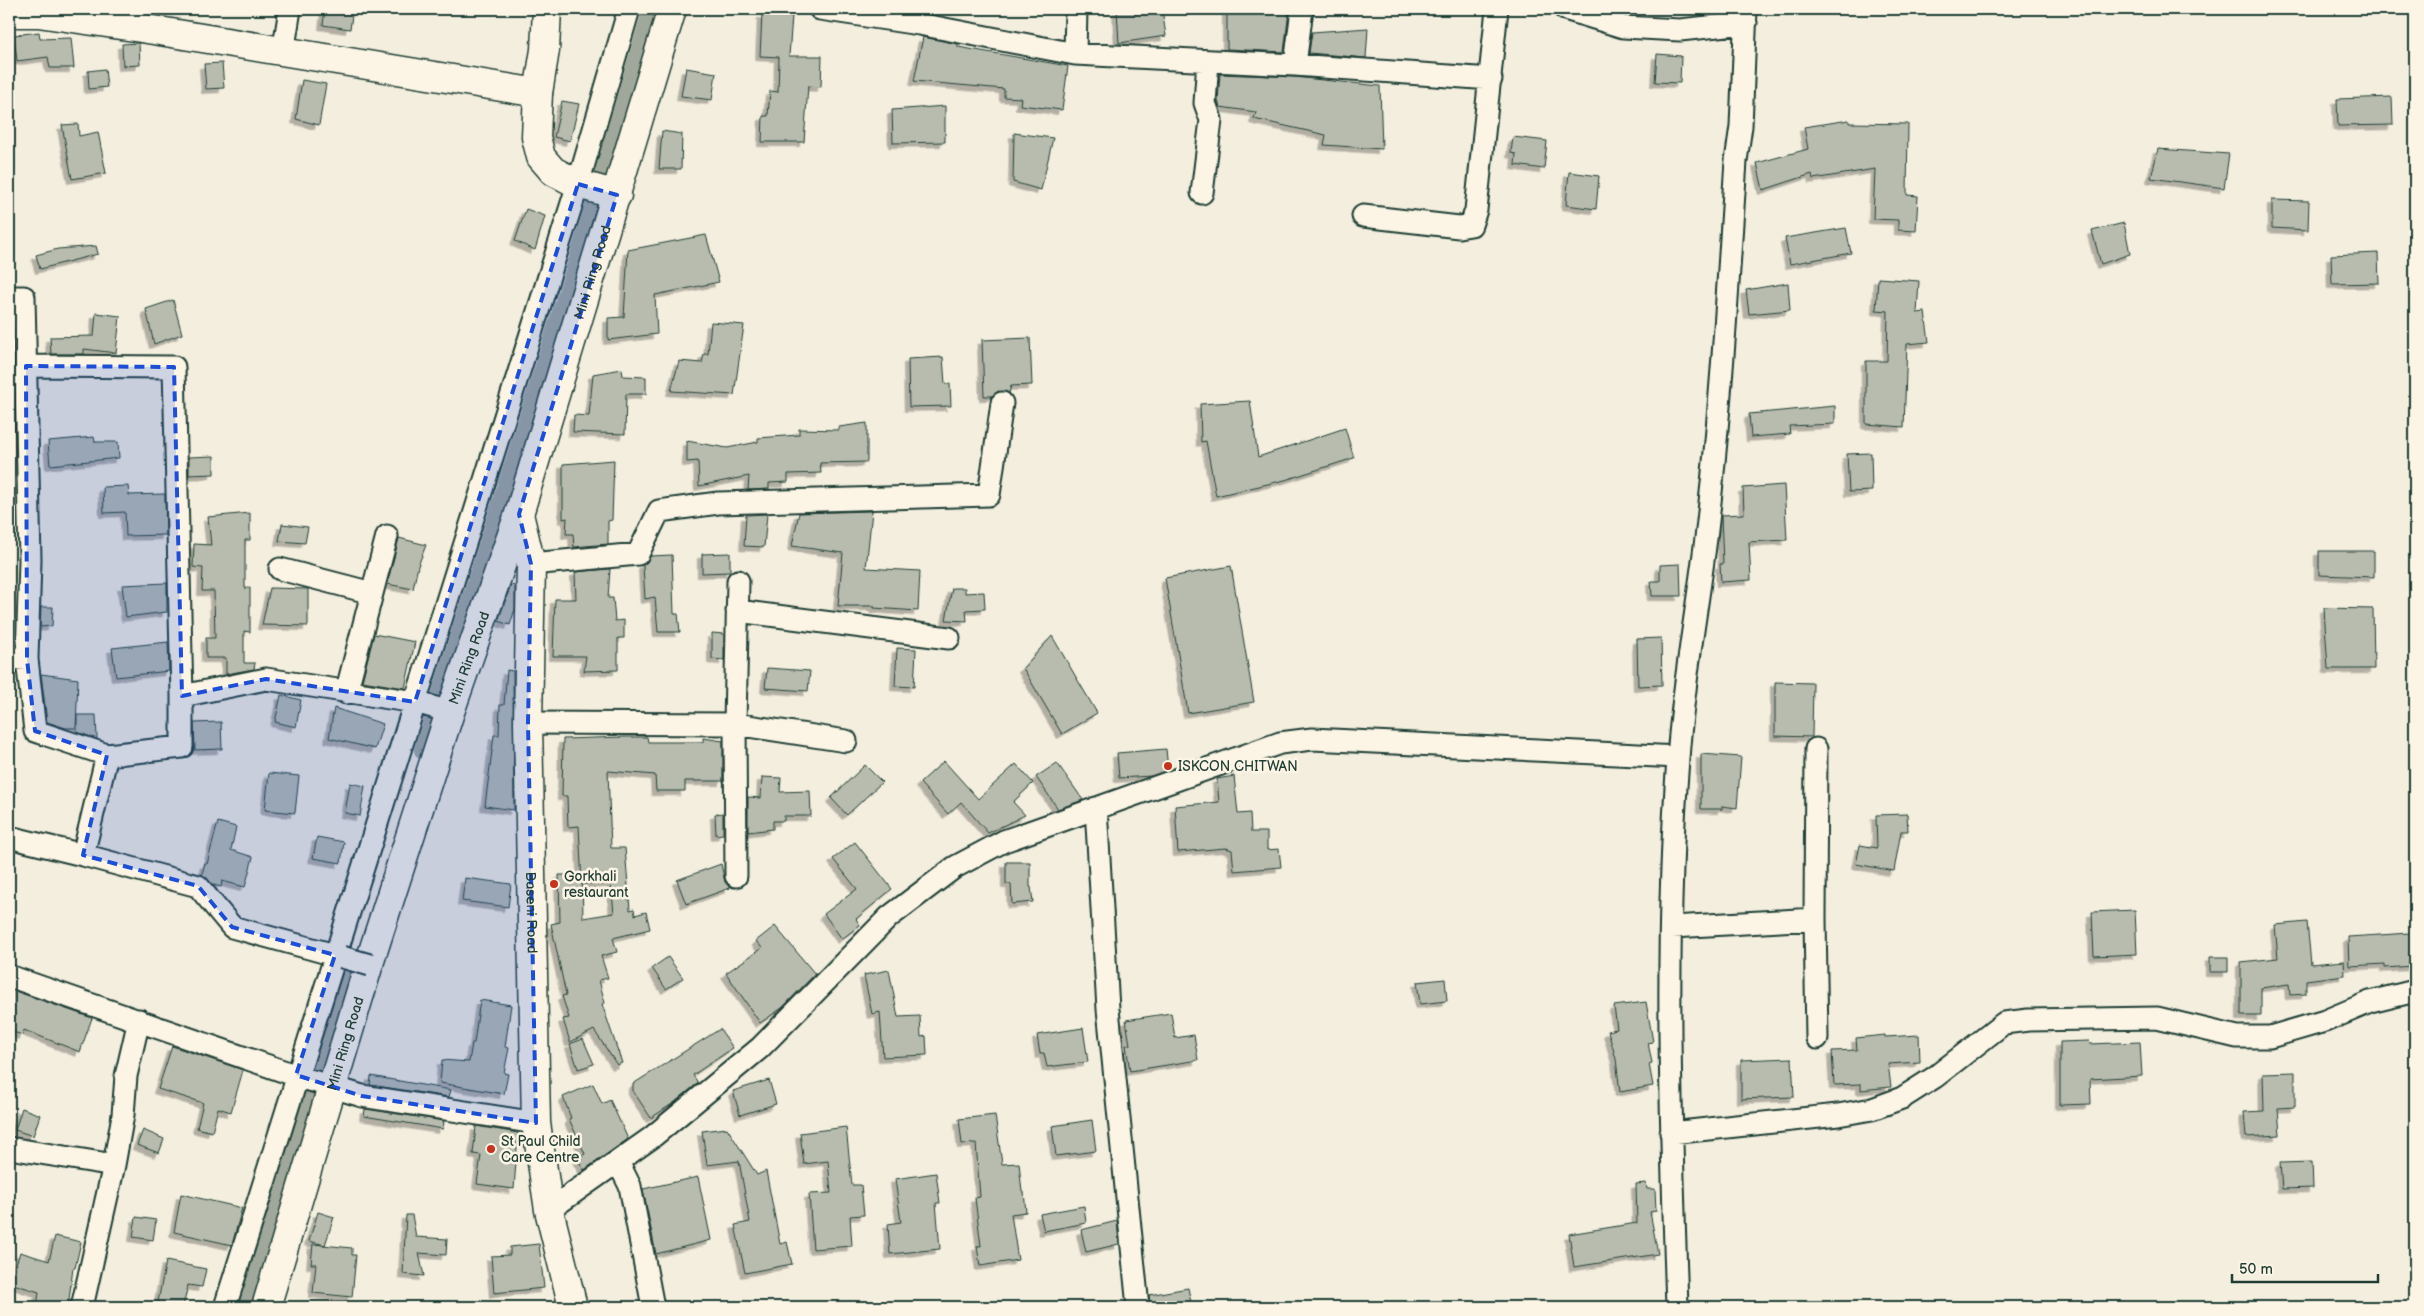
<svg xmlns="http://www.w3.org/2000/svg" width="2424" height="1316" font-family="'Balsamiq Sans',sans-serif">
<defs>
<filter id="shadow"><feDropShadow dx="-4.5" dy="4.5" stdDeviation="0" flood-color="#0004"/></filter>
</defs>
<rect width="100%" height="100%" fill="#f3eede"/>
<filter id="ink" filterUnits="userSpaceOnUse"><feTurbulence type="fractalNoise" baseFrequency=".02" numOctaves="2"/><feDisplacementMap in="SourceGraphic" scale="10" xChannelSelector="R" yChannelSelector="G"/><feConvolveMatrix kernelMatrix="1 2 1 2 8 2 1 2 1" color-interpolation-filters="sRGB"/></filter>
<g filter="url(#ink)">
<g fill="none" stroke-linecap="round" stroke-linejoin="round">
<path stroke="#a0a89b" stroke-width="20" d="M424,750l157,-498 72,-243
M244,1307l17,-61 96,-288"/>
</g>
<path fill="#b8bcae" stroke="#1f3d34" filter="url(#shadow)" d="M325,9h28l-3,20 -27,-4z
M1117,9h45l4,27 -47,7z
M1227,9l62,2 -5,41 -57,-3z
M762,14l30,2 -3,40h33l-1,31 -13,-1 -4,56h-42l1,-26h5l2,-25 8,1 1,-35 -19,-1z
M1368,28l-2,30 -57,-5 3,-21z
M39,32l1,7 31,-1 3,30h-24l-2,-11 -31,4 -3,-26z
M923,37l35,7v3l110,19 -6,44 -42,-5 1,-7 -17,-1v-8l-90,-8z
M139,43l1,22 -17,1 -1,-22z
M1657,54l24,2 -1,27 -25,-1z
M222,63l2,25 -18,1 -2,-25z
M686,68l30,5 -4,27 -31,-4z
M105,69l2,18 -18,2 -1,-18z
M1220,74l74,3 86,9 2,63 -58,-4 2,-10 -72,-16 2,-7 -36,-5 -2,-6z
M302,80l24,4 -7,41 -23,-6z
M2392,97l1,28 -55,1 -1,-27z
M562,101l17,3 -9,37 -16,-4z
M945,106v36l-52,1 -1,-33z
M1849,120v3l59,1 -1,71 11,1 -2,35 -18,-1v-10l-25,-1 2,-50 -62,10 -1,-5 -49,16 -6,-27 51,-14 -4,-22z
M78,124l1,12 19,-4 8,41 -34,6 -10,-54z
M662,131l20,3 -1,35h-22z
M1014,133l39,5 -12,52 -28,-8z
M1513,137l34,4 -3,28 -29,-4 1,-11 -5,-1z
M2158,149l71,5 -5,34 -73,-10z
M1569,172l30,4 -3,33 -30,-4z
M2272,200l37,1 -1,29 -36,-2z
M526,209l19,7 -10,34 -20,-9z
M2124,223l6,31 -29,10 -9,-33z
M1846,228l5,25 -61,11 -5,-26z
M706,235l13,47 -64,13 2,39 -49,6v-22l16,-1 4,-67z
M96,246l2,8 -58,15 -4,-14 22,-6z
M2378,253l1,30 -47,1 -1,-29z
M1878,278l41,3 -2,32 8,-1 4,30 -22,2 -3,83 -38,-3v-63h21l1,-50 -12,-1z
M1788,283l2,27 -41,4 -3,-24z
M173,300l9,34 -28,10 -8,-35z
M96,313l24,3 -4,37 -32,-4v5h-33l-1,-17 44,-1z
M711,322l33,3 -10,70 -63,-4 8,-30 23,2 2,-9h4z
M1030,338l2,47 -21,1 -2,7 -11,-2 -6,5h-8l-2,-56z
M943,357l2,27h5l1,22 -42,1 -1,-48z
M622,369l1,7 23,1v17h-20l-1,40 -52,-2 1,-17 15,1 4,-42z
M1250,401l8,56 87,-29 9,30 -69,22 -69,16 -10,-55 -5,1 -1,-38z
M1835,406v18l-46,2 1,8 -39,3 -2,-23z
M867,423v39l-47,1 1,10 -33,1v8l-19,1v6l-21,1 1,-14 -50,10 -1,-25 -11,1v-21l40,7 31,-6v-4l41,-3v-6l40,1v-3z
M94,437l1,5h23l1,16 -69,7 -2,-24z
M1871,453l1,38 -23,1 -2,-38z
M214,456v18l-25,1v-18z
M614,460l-2,60 -4,1v23l-34,3 -1,-13h-7l1,-16 -4,1v-55z
M1784,485l3,55 -38,2 2,38 -30,2 -1,-18h3l-2,-49 23,-1 -1,-26z
M128,486l1,9 36,-1 1,41 -40,1 -1,-24 -21,1 -1,-26z
M872,511l-6,57 54,3 -2,40 -44,-3v-2h-36l5,-53 -51,-7 7,-33z
M250,513v27h-5v48h5v44l-6,-1v32h11l-1,6 -28,5v-16h-20v-20h9l-1,-47h-12l1,-23 -10,-1 1,-23 17,1 -3,-28z
M767,514l-3,33 -20,-1 2,-31z
M282,524l26,3 -3,16 -26,-2z
M399,538l27,7 -8,21 -5,23 -26,-5z
M2319,551h55v26l-55,-2z
M730,553v19l-28,1v-19z
M672,555l2,59h4l2,18h-22l-3,-35 -10,2 -2,-34 8,-9z
M1680,564l1,32h-29l-1,-15h9v-16z
M1231,566l23,136 -66,11 -23,-135z
M610,569l-2,29h5l2,23 9,-1v18h-6v32l-34,1 2,-15h-33l2,-57h21l-1,-27z
M167,583v29l-41,5 -4,-32z
M511,585l4,1v23l-5,16 -12,-4z
M270,588l38,1v37l-46,-1z
M952,588h13v5l19,-1 1,17 -19,1 1,11 -21,-1z
M41,607h12l-1,19 -12,1z
M2324,608l49,1 1,60h-46z
M712,633l12,1v26l-12,-1z
M374,634l41,8 -10,46 -43,-7z
M1052,636l45,77 -35,21 -39,-66z
M1661,638l1,47 -24,1 -1,-47z
M168,642l1,29 -53,6 -4,-29z
M897,648l19,1 -2,38 -19,-1z
M767,668l43,3 -2,20 -43,-3z
M507,670l6,1 1,139 -29,-4 9,-71h5l1,-30h4z
M41,674l37,5 -2,49h-10l-19,-6z
M1775,682l38,1 -1,54 -37,-1z
M281,695l20,5 -5,27 -21,-5z
M334,708l49,16 -8,25 -46,-11z
M77,715h19l1,24 -20,-7z
M221,722l1,27 -27,1 -1,-27z
M625,737h22l1,5h55v-4l20,3v40h-38v10h-29l-1,-16 -47,-4 3,77h14l5,62 4,-1 1,6 11,-3 4,17 -37,9 4,14 -16,4 7,22 -9,2 6,23 -3,1 20,59 -5,2 -23,-35 -24,12 -7,-23 6,-1 -7,-22 4,-1 -15,-71 9,-2 -1,-47h23l1,43 31,-5 -3,-30 -29,1 -3,-58 -11,1 -1,-31h-5l1,-57z
M1166,749l2,21 -17,6 -32,2 -2,-25z
M1701,754l40,3 -4,51 -15,-2v3h-21z
M944,761l34,38 38,-35 17,19 -20,19 12,13 -37,18 -27,-31 -13,12 -28,-31z
M1057,763l26,37 -25,9 -22,-32z
M865,765l17,17 -35,33 -16,-17z
M269,773l30,3 -4,37 -30,-3z
M1234,776l4,38 12,-1 1,19h16v18l12,-1 2,18 -47,4 -2,-21 -6,-2 -48,4 -3,-46 44,-4 -2,-23z
M762,777l19,1 -1,14 30,-1 1,25h-27v5h-11v8l-25,3v-35l13,1z
M350,783l15,3 -5,30 -15,-3z
M723,813v21l-7,1 -1,-21z
M1907,814l1,17h-7l-7,40 -38,-7 4,-19 17,3 -1,-33z
M218,822l18,5 -5,23 22,7 -8,30 -23,-6 -1,6 -8,-2 -11,-11 3,-11 2,1z
M317,837l27,5 -3,21 -28,-5z
M855,842l37,47 -36,30 4,6 -18,14 -18,-25 33,-25 -24,-30z
M1006,862h24v25h1l2,15 -21,2 -1,-20h-5z
M721,864l4,18 5,6 -44,16 -9,-24z
M465,878l46,6 -3,23 -46,-6z
M2135,910l2,44 -43,2 -2,-44z
M2307,922l4,42 33,-3 1,14 -39,5v14l-16,1 -1,-11 -28,4v28h-20v-54l37,-4 -3,-33z
M775,926l40,48 -33,34 -22,15 -34,-50 36,-25 -6,-7z
M2411,933l1,33 -27,2v-4l-36,2 -1,-29z
M668,957l15,21 -17,11 -14,-21z
M2210,957h18v15h-18z
M889,970l9,47 22,-1 1,21 5,-1 1,19 -44,2 -3,-45 -8,2 -8,-39z
M1445,979l2,22 -27,3 -3,-22z
M9,989l83,29 -12,34 -56,-22 -1,5 -14,-4z
M480,1000l31,5 -6,42 4,1 -5,25 4,1 -4,20 -64,-11 2,-23 27,2 3,-19h2z
M1646,1002l7,40 -5,1 4,20 -3,1 4,22 -33,6 -4,-33 -8,-28 9,-2 -3,-23z
M1171,1013l4,25 19,-3 4,25 -68,11 -4,-26h4l-4,-25z
M1083,1028l5,34 -41,5 -3,-14 -4,1 -3,-19z
M720,1029l13,19 -40,27 5,8 -23,19 -24,16 -18,-27v-7z
M1885,1035v2l34,-2 1,27 -32,2 3,23 -30,3v-6l-27,1 -2,-34 25,-1 -1,-12z
M583,1039l11,25 -16,5 -8,-25z
M2089,1041l1,3 50,-2 2,34 -52,3 1,25 -31,1v-63z
M172,1046l71,24 -12,42 -13,-4 -6,24 -15,-4 6,-25 -45,-14z
M1792,1058l2,39 -53,2v-39z
M2295,1072v35l-17,1 2,27 -34,2 -2,-25 20,-1 -1,-38z
M371,1076l80,14 -2,7 -79,-12z
M769,1080l7,24 -36,11 -7,-24z
M593,1084l9,20 8,-4 18,39 -44,31 -7,-12 8,-4 -16,-35 2,-1 -8,-21z
M22,1108l18,7 -7,21 -18,-6z
M365,1109l79,12 -1,8 -79,-13z
M995,1115l7,49 17,-1 3,29h2l2,20 -15,2 7,46 -38,6 -3,-20h4l-6,-48 5,-1 -4,-54 -14,1 -3,-25z
M1092,1120l4,31 -40,5 -4,-30z
M476,1126l42,7 -4,56 -37,-5 4,-29 -8,-1z
M846,1127l6,58h9l3,30 -14,1 2,30 -39,3 -4,-55 22,-1 -3,-32 -24,3 -4,-31z
M727,1128l30,47 9,-4 14,73 7,-2 5,22 -47,9 -10,-48 15,-3 -11,-61 -32,4 -5,-34z
M143,1130l21,9 -5,14 -22,-8z
M2312,1162l1,26 -31,1 -2,-26z
M936,1173l4,30h-4l4,46 -50,5 -2,-30 13,-2 -6,-43z
M698,1177l13,63 -55,14 -13,-65z
M1646,1183l1,6h8l1,22 -6,1 8,42 -84,13 -5,-33 68,-11 -1,-39z
M181,1194l61,14 -10,37 -58,-13z
M1084,1206l2,17 -42,8 -4,-17z
M318,1212l16,5 -9,28 -16,-4z
M406,1215h6l4,22 31,2 -1,16 -27,-2 5,23 -21,-2z
M136,1217l20,3 -3,20 -20,-3z
M1117,1221l2,23 -33,8 -5,-22z
M55,1236l26,6 -6,26h-2l-5,39h-31l2,-15 -29,-9 10,-31 29,9z
M313,1244l39,4v7h4l-4,42 -39,-4 3,-29h-5z
M539,1244l5,44 -50,5 -3,-37 19,-1v-8z
M166,1261l40,8 -4,18 -14,-2 -5,22h-26z
M1188,1288l4,19h-42l-1,-12z"/>
<g fill="none" stroke-linecap="round" stroke-linejoin="round">
<g stroke="#1f3d34" stroke-width="25">
<path id="street" d="M820,9l99,15 156,30 220,11 196,14
M1565,9l58,18 57,3 66,-7
M283,53l7,-44
M1075,54l1,-45
M1295,65l7,-56
M1202,193l9,-73 -6,-17 3,-42
M1363,216l96,11 12,-2 5,-15 21,-201
M9,297h15l6,263 -3,99
M26,366l148,1 8,329
M531,564l107,-10 21,-43 59,-8 271,-8 13,-92
M280,569l92,24
M737,611l212,27
M9,658l18,1 8,72 72,24 -24,100 115,31 34,41 110,30
M346,693l41,-157
M528,723l207,1 111,17
M107,755l75,-8v-51l84,-17 149,23 35,10
M1096,808l12,201 30,298
M9,837l74,18
M736,876l-1,-152 3,-143
M1815,919l2,119
M1672,927l143,-8 1,-170
M9,976l294,102 59,18 174,27
M1671,1133l167,-18 34,-6 30,-11 33,-21 69,-54 24,-3 129,-2 80,19h33l55,-16 45,-19 45,-11
M9,1148l105,17
M618,1162l12,24 23,121
M549,1210l102,-72 109,-90 129,-131 66,-50 49,-26 276,-98 32,-4 366,18
M82,1307l32,-142 9,-50 3,-39 13,-56
M225,1307l353,-1123 51,-175
M1677,1307c-6,-181 -13,-367 1,-548 5,-77 20,-153 29,-229 14,-123 21,-246 29,-369l5,-35 5,-117"/>
</g>
<g stroke="#1f3d34" stroke-width="31">
<g id="secondary">
<path d="M547,9l-2,41 -7,43 -2,44 5,20 12,14 25,13 39,11"/>
<path d="M9,13h29l103,15 397,65"/>
<path id="s1" d="M519,514l12,50 -3,159 8,400 13,87 24,97"/>
<path id="s2" d="M266,1307l102,-340 82,-255 69,-198 153,-505"/>
</g>
</g>
<use href="#street" stroke="#fcf5e5" stroke-width="21"/>
<use href="#secondary" stroke="#fcf5e5" stroke-width="28"/>
<g stroke="#1f3d34" stroke-width="25" stroke-linecap="butt">
<path id="street-bridge" d="M342,957l28,8"/>
</g>
<use href="#street-bridge" stroke="#fcf5e5" stroke-width="21"/>
</g>
</g>
<path fill="#1d4ed8" fill-opacity="0.2" stroke="#1d4ed8" stroke-width="4" stroke-dasharray="10 6" stroke-linejoin="round" d="M578,184l39,11 -98,319 12,50 -3,159 8,400 -174,-27 -66,-21 39,-120 -103,-28 -34,-41 -115,-31 24,-100 -72,-24 -8,-72 -1,-293 148,1 8,329 84,-17 149,23z"/>
<g fill="#c8321e" stroke="#fcf5e5" stroke-width="2">
<circle cx="1168" cy="766" r="5"/>
<circle cx="554" cy="884" r="5"/>
<circle cx="491" cy="1149" r="5"/>
</g>
<g text-anchor="middle" stroke-width="5" stroke-linejoin="round" paint-order="stroke">
<g font-size="14" fill="#1f3d34" stroke="#fcf5e5">
<text dy="5" stroke="none"><textPath href="#s2" startOffset="1085">Mini Ring Road</textPath></text>
<text dy="5" stroke="none"><textPath href="#s2" startOffset="680">Mini Ring Road</textPath></text>
<text dy="5" stroke="none"><textPath href="#s1" startOffset="400">Baseni Road</textPath></text>
<text dy="5" stroke="none"><textPath href="#s2" startOffset="275">Mini Ring Road</textPath></text>
</g>
<g font-size="14" fill="#1f3d34" stroke="#fcf5e5" text-anchor="start">
<text x="1178" y="771">ISKCON CHITWAN</text>
<text x="564" y="881">Gorkhali<tspan x="564" dy="16">restaurant</tspan></text>
<text x="501" y="1146">St Paul Child<tspan x="501" dy="16">Care Centre</tspan></text>
</g>
</g>
<rect width="2424" height="1316" fill="none" stroke="#fcf5e5" stroke-width="30"/>
<rect x="15" y="15" width="2394" height="1286" fill="none" stroke="#1f3d34" stroke-width="2" filter="url(#ink)"/>
<path d="M2232 1274v8h146v-8" fill="none" stroke="#1f3d34" stroke-width="2.5"/>
<text x="2239" y="1274" font-size="15" fill="#1f3d34" stroke="#fcf5e5" stroke-width="4" paint-order="stroke">50 m</text>
</svg>
